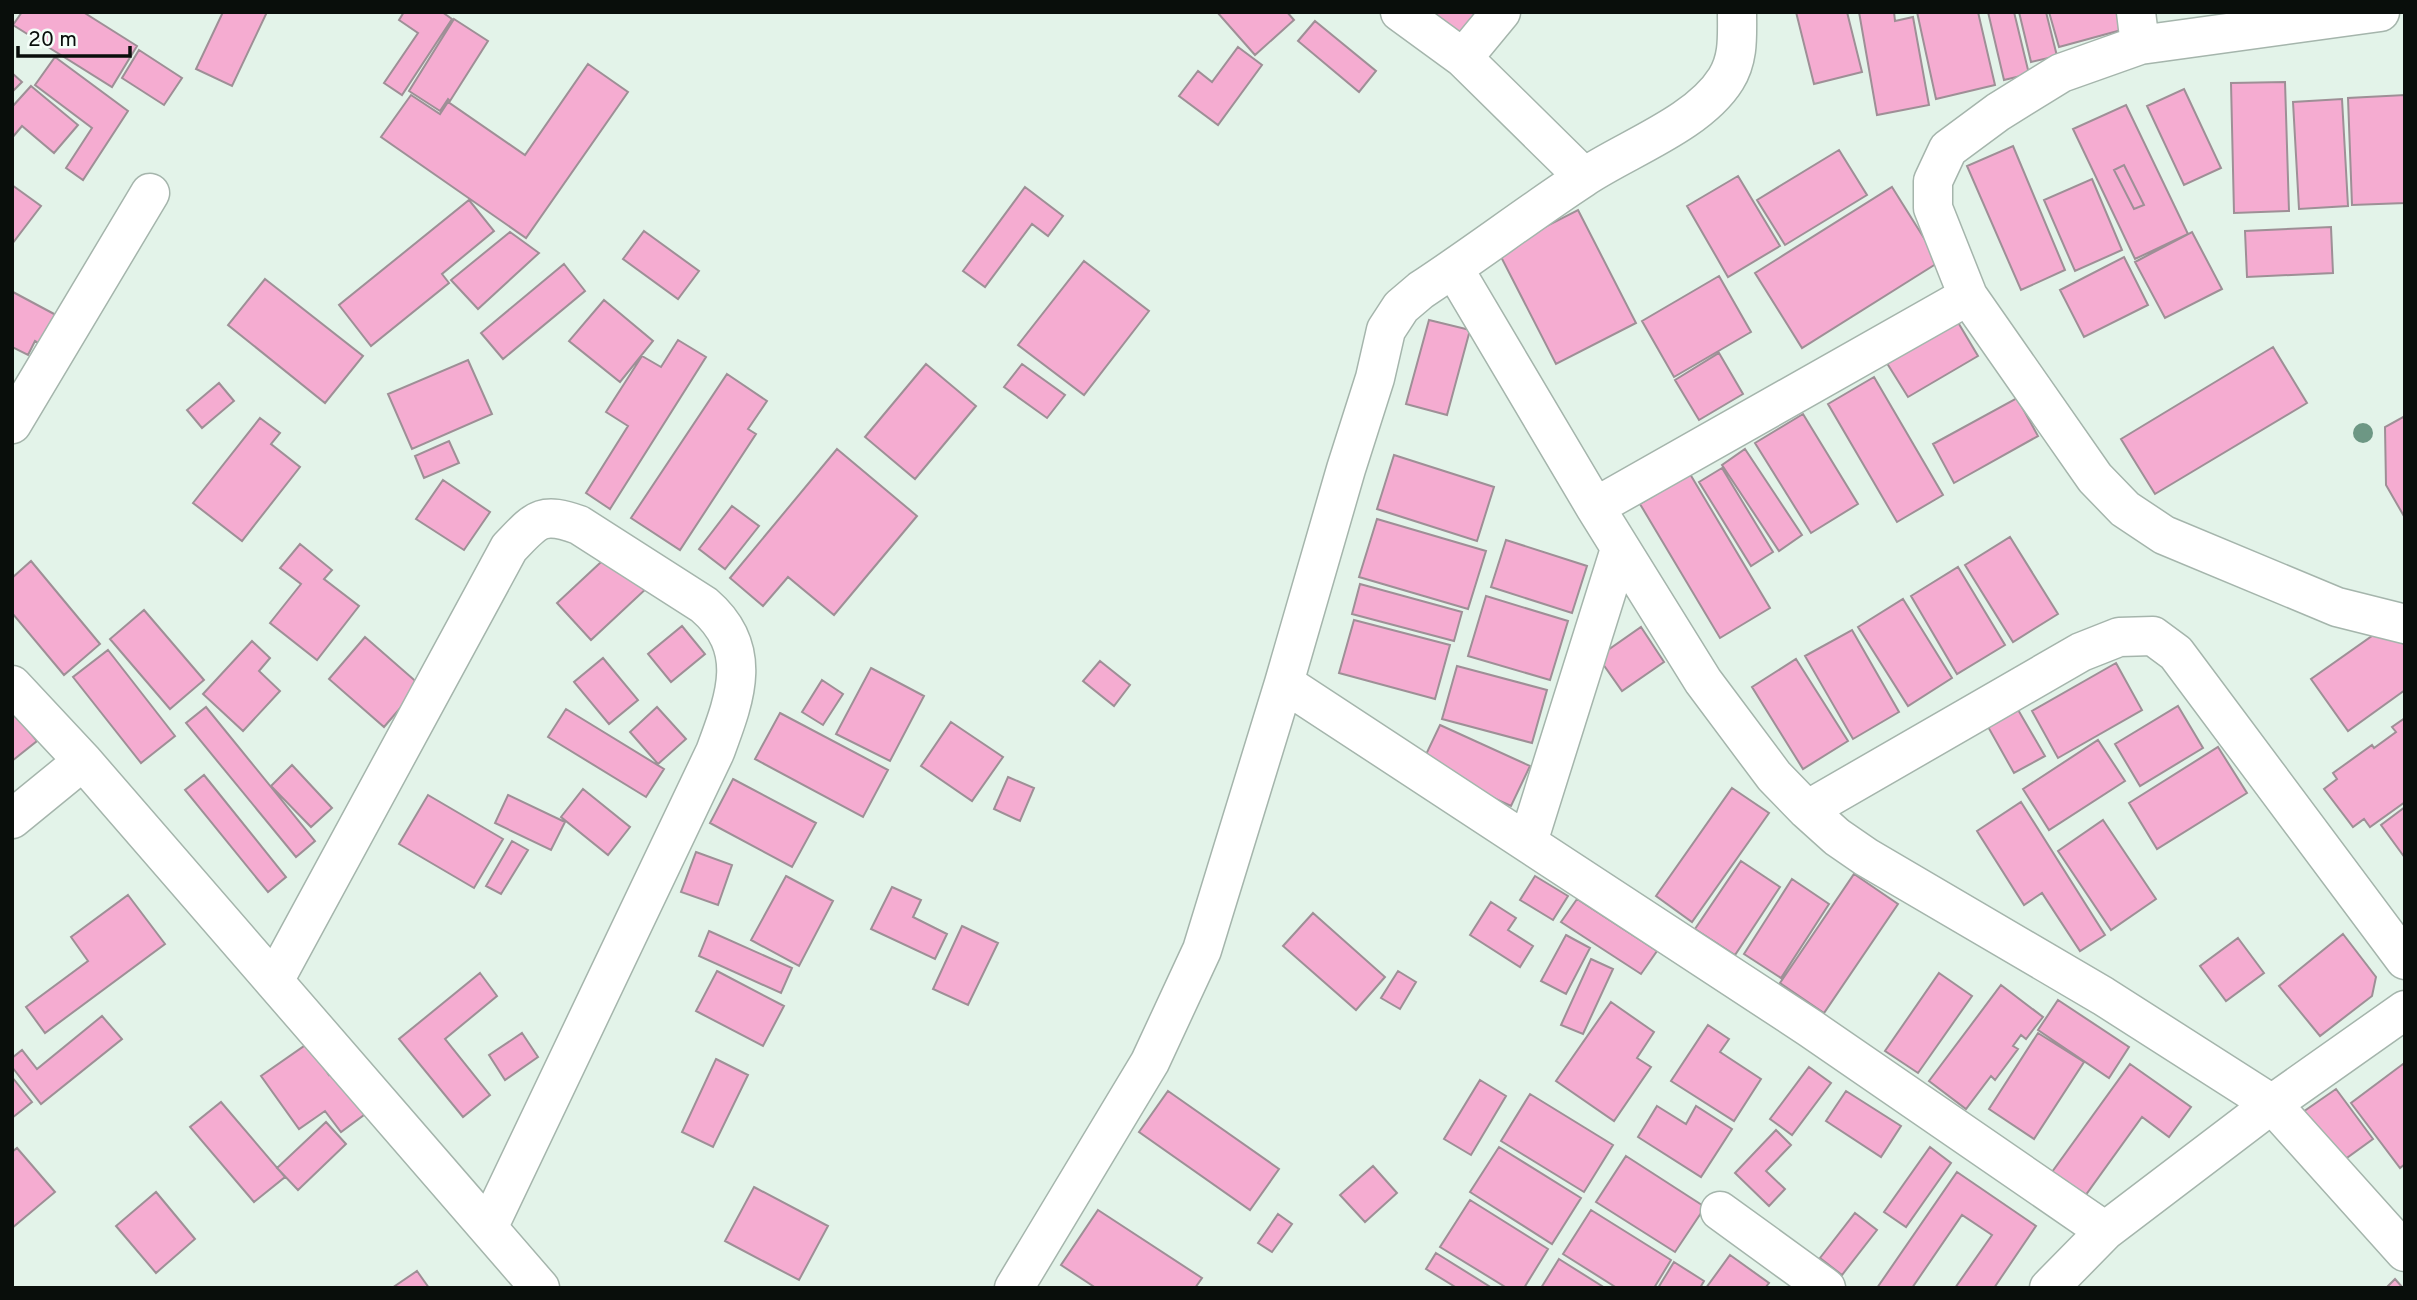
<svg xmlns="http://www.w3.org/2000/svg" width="2417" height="1300" font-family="Overpass,sans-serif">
<rect width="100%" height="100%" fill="#e3f3e9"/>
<path fill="#f5acd1" stroke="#9e8f96" stroke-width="2" fill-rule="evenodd" d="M22,12h61l54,34 -25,41 -99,-62z
M223,12h44l-35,74 -36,-17z
M404,12h38l10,7 -50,76 -18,-12 34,-50 -19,-13z
M1217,12h70l7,8 -39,35z
M1409,12h68l-26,33z
M1796,12h51l15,60 -48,12z
M1859,12h35l1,9 18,-4 16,88 -52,10z
M1917,12h61l17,73 -59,14z
M1988,12h26l15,62 -25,6z
M2019,12h27l11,44 -26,6z
M2049,12h71l5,17 -66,18z
M454,19l34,22 -38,60 -2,-2 -8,12 -31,-20z
M1315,21l61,50 -17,21 -61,-51z
M1238,47l24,18 -44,60 -39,-29 19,-25 14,11z
M139,50l43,28 -18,27 -42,-27z
M55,57l73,54 -45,69 -17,-12 26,-40 -57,-43z
M588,64l40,28 -102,146 -145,-101 30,-42 29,19 8,-12 77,53z
M12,73l10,9 -10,10z
M2285,82l4,129 -55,2 -3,-130z
M31,86l47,39 -24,28 -32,-27 -10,12v-31z
M2184,89l37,79 -37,17 -37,-79z
M2405,95v108l-53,2 -4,-107z
M2342,99l6,107 -49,3 -6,-107z
M2126,105l62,129 -53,25 -62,-130zM2124,165l20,40 -10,4 -20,-39z
M2013,146l52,124 -44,20 -54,-124z
M1839,150l28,45 -82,50 -28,-45z
M2124,165l20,40 -10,4 -20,-39z
M1738,176l42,70 -52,31 -41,-71z
M2092,179l30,71 -47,21 -31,-71z
M12,185l29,21 -29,38z
M1025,187l38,29 -15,20 -16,-12 -47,63 -22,-16z
M1892,187l47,75 -137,86 -47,-75z
M469,200l25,31 -52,43 7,9 -78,63 -32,-41z
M1578,210l58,113 -80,41 -58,-113z
M2331,227l2,46 -86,4 -2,-46z
M644,231l55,40 -21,28 -55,-40z
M510,232l29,21 -61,56 -27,-29z
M2192,232l30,57 -57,29 -30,-56z
M2124,257l24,48 -64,32 -24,-47z
M1084,261l65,50 -65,84 -66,-50z
M564,264l21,27 -82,68 -22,-26z
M1719,276l32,56 -77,45 -32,-56z
M265,279l98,77 -38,47 -97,-78z
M13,292l43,23 -16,29 -5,-3 -7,14 -16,-8z
M604,300l49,41 -33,41 -51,-41z
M1956,319l22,37 -70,41 -23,-37z
M1429,320l41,10 -23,85 -41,-11z
M678,340l28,17 -96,152 -24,-16 42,-67 -22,-14 36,-56 19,11z
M2273,347l34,56 -152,91 -34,-55z
M1719,353l24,41 -44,26 -24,-40z
M468,360l24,54 -80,35 -24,-55z
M926,364l50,42 -61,73 -50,-42z
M1022,364l43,31 -18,23 -43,-31z
M727,374l40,27 -19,28 8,5 -76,116 -49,-32z
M1874,377l69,118 -46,27 -69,-118z
M219,383l15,18 -32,27 -15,-18z
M2017,398l21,38 -84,47 -21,-39z
M1803,414l55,90 -47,29 -56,-90z
M2405,416v102l-19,-33 -1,-58z
M260,418l20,15 -9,11 29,23 -58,74 -49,-38z
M449,441l10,22 -35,15 -9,-22z
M837,449l80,67 -83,99 -46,-38 -25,29 -33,-28z
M1745,449l57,86 -23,16 -57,-86z
M1394,455l100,32 -17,54 -100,-32z
M1722,468l51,84 -22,14 -52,-84z
M1690,474l80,134 -50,30 -80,-134z
M443,480l47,32 -26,38 -48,-31z
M732,506l27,20 -34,43 -26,-20z
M1377,519l109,32 -18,58 -109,-32z
M2010,537l48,77 -45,28 -48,-77z
M1506,540l81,26 -15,47 -81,-26z
M300,544l32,26 -8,9 35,27 -42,54 -47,-37 31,-39 -21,-16z
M614,550l35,36 -58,54 -34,-37z
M31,561l69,83 -36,31 -52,-62v-35z
M1958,567l47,78 -48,29 -46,-78z
M1360,584l102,28 -8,29 -102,-27z
M1486,596l82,25 -18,59 -82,-24z
M1903,599l49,79 -44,28 -50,-79z
M144,610l60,70 -34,29 -60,-70z
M1354,620l96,25 -15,54 -96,-26z
M2389,624l16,22v44l-57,41 -37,-52z
M682,626l23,28 -34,28 -23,-28z
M1641,627l23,35 -42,29 -24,-34z
M1852,630l47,82 -46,27 -48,-83z
M365,637l55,48 -36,42 -55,-48z
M252,641l18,17 -11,13 21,20 -37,40 -40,-37z
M108,650l67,86 -34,27 -68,-86z
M603,658l35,42 -29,24 -35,-42z
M1796,659l52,82 -45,28 -51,-82z
M1100,661l30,24 -16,21 -31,-25z
M2116,663l26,47 -84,48 -26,-47z
M1457,666l90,24 -15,53 -90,-24z
M871,668l53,28 -34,65 -54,-27z
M822,680l21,14 -20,31 -21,-13z
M2178,706l25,42 -63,38 -25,-42z
M206,707l109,134 -19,16 -110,-134z
M657,707l29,32 -28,25 -28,-32z
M2017,708l28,48 -31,17 -27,-48z
M566,709l98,60 -18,28 -98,-60z
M12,710l25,31 -25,20z
M780,713l108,57 -25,47 -108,-58z
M2405,718v84l-35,25 -6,-8 -11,8 -29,-38 13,-10 -4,-6 39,-28 2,3 22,-16 -4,-5z
M951,722l52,35 -31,44 -51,-35z
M1440,725l90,41 -19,40 -90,-41z
M2098,740l27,41 -76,49 -26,-41z
M2218,747l29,46 -90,56 -28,-46z
M292,765l40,43 -21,19 -40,-41z
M204,775l82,102 -18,15 -83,-102z
M1008,777l26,11 -14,33 -26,-12z
M733,779l83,44 -24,44 -82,-44z
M1732,788l37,25 -77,109 -36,-26z
M583,789l47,38 -22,28 -47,-38z
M428,795l75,44 -29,49 -75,-44z
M508,795l57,27 -14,28 -56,-27z
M2021,802l84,133 -25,16 -38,-58 -18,12 -47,-74z
M2405,807v51l-24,-33z
M2103,820l53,79 -45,31 -53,-79z
M512,841l16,9 -27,44 -15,-8z
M696,852l36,13 -14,40 -37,-13z
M1741,861l39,26 -45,68 -40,-26z
M1854,874l44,30 -74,109 -44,-30z
M786,876l47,25 -34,65 -48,-26z
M1535,876l33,20 -15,24 -33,-20z
M1792,879l37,25 -48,74 -37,-24z
M892,887l29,13 -8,17 34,17 -12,25 -64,-30z
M128,895l37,49 -120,89 -19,-26 62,-46 -17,-24z
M1577,899l80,52 -16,23 -80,-52z
M1491,902l25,16 -8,12 25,16 -13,21 -50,-32z
M1313,913l72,64 -29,33 -73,-64z
M962,926l36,17 -30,62 -35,-16z
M709,931l83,37 -11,25 -82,-37z
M2343,934l33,43 -4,19 -52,40 -41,-50z
M1566,935l24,13 -24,46 -25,-13z
M2238,938l26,35 -38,28 -26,-35z
M1591,959l22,10 -30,65 -22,-9z
M717,971l67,35 -21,40 -67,-35z
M1398,971l18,11 -16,27 -19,-11z
M480,973l17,23 -52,43 45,56 -27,22 -64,-78z
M1939,973l33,23 -54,77 -33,-22z
M2001,985l42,32 -17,22 -5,-4 -8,11 5,3 -23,31 -4,-4 -25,33 -37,-28z
M2058,1000l71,47 -20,31 -71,-48z
M1611,1002l43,30 -17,26 14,9 -37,54 -58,-40z
M102,1016l20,23 -81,65 -29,-37v-9l10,-8 15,19z
M1708,1025l21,14 -9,13 41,27 -27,42 -63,-40z
M522,1033l16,24 -33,23 -16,-25z
M2038,1033l46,29 -50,77 -45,-30z
M307,1044l22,31 12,-9 31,43 -31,23 -16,-21 -26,18 -38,-53z
M716,1059l32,16 -35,72 -31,-15z
M2130,1064l61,43 -22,30 -27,-20 -57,79 -33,-24z
M2403,1064l2,2v98l-5,4 -49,-65z
M1809,1067l22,16 -39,52 -22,-16z
M12,1077l20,25 -20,16z
M1480,1080l26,16 -35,59 -27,-16z
M2336,1089l37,50 -36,26 -37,-51z
M1168,1091l111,78 -29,41 -111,-78z
M1846,1091l55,35 -20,31 -55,-36z
M1530,1094l83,51 -29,47 -83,-51z
M221,1102l64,75 -31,25 -64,-75z
M1657,1106l29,18 10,-18 36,23 -31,48 -63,-40z
M326,1122l20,22 -48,46 -21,-22z
M1776,1130l15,15 -25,26 19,18 -16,17 -34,-33z
M1499,1147l82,51 -29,46 -82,-52z
M1930,1147l21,16 -45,64 -22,-15z
M17,1148l38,44 -43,36v-76z
M1626,1156l79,51 -30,45 -79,-50z
M1373,1166l24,27 -32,29 -25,-27z
M1957,1172l79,54 -42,62h-39l37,-53 -30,-20 -50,73h-35z
M754,1187l74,39 -29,54 -74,-39z
M156,1192l39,47 -39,34 -40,-47z
M1470,1200l78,49 -24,39h-17l-67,-41z
M1098,1210l104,68 -7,10h-99l-35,-23z
M1591,1210l80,50 -17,28h-37l-54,-34z
M1855,1213l22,17 -35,45 -22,-17z
M1278,1214l14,10 -20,28 -14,-9z
M1436,1253l56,35h-35l-31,-19z
M1730,1255l39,28 -4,5h-59z
M1559,1259l46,29h-64z
M1674,1262l30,19 -4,7h-42z
M417,1271l12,17h-37z
M2395,1279l8,9h-17z"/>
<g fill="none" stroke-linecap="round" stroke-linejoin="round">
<g stroke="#a5b5ac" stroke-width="41">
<path id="minor" d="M1400,12l63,46 121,119
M2136,12l4,33
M2380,12l-240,33 -79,28 -63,39 -50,37 -15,32v27l35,88 127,182 30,31 39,26 173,72 68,17
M1463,58l38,-46
M1454,269l141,238 108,174 71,95 33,34 30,27 29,20 237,139 169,108 133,148
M12,424l138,-231
M1595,507l373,-211
M1284,683l526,345 295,203
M12,685l71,76 457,527
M1807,810l274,-158 38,-15 34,-1 23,17 229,307
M12,819l71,-58
M1528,842l92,-293
M274,981l235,-433c27,-28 31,-37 70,-23l125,80c51,44 31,93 11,147l-227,476
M1720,1211l106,77
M1014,1288l136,-226 52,-112 82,-267 62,-214 29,-91 11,-48 15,-23 20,-17c55,-36 107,-76 162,-112 43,-29 115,-54 143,-99 13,-21 11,-43 11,-67
M2049,1288l56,-57 167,-127 133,-94"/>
</g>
<use href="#minor" stroke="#fff" stroke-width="38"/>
</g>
<circle fill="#6d9784" cx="2363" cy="433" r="10"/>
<rect width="2417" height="1300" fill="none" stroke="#090e0b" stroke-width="28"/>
<path d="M18 46v10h112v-10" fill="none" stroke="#090e0b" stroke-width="3.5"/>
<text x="28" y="46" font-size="21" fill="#090e0b" stroke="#f4fef8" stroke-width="5" paint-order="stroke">20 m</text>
</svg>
